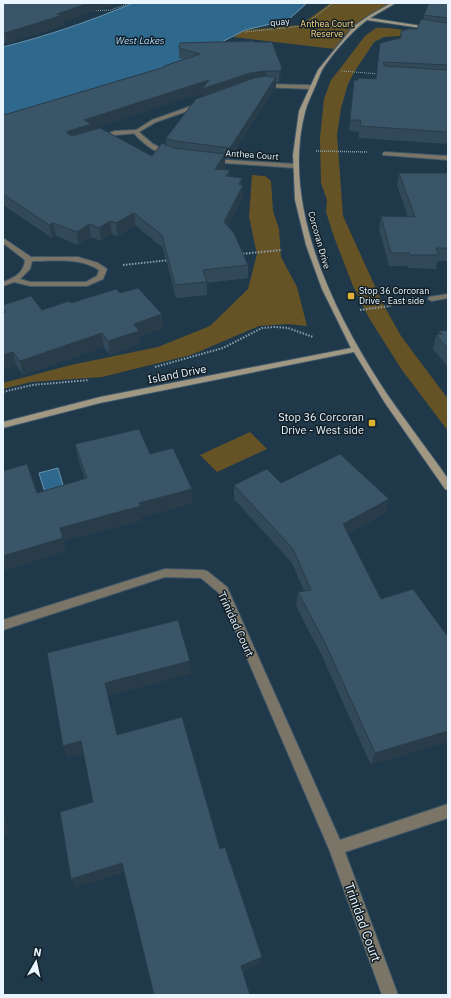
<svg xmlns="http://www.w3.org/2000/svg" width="451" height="998" font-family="'IBM Plex Sans',sans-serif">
<rect width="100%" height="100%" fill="#1f394b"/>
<path fill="#655326" d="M331,3h63c-26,15 -40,24 -60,46l-101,-12 12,-7 55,-5z
M376,28c23,-2 50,8 72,13l-48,-5 -16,1 -10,5 -19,29 -7,13 -7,24 -4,27 6,81 40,88 18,32 47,63v32l-46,-61 -33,-52 -16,-32 -19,-49 -8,-25 1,-12 -6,-17 -1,-45 4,-39 7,-19 8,-10 26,-34z
M252,175l13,1 6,5 2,30 6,18 2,28 16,30 10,39 -19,-2 -29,2 -68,29 -89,22 -71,5 -28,7v-6l68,-18 87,-18 52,-21 38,-37 9,-35 -8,-37z
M250,432l17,17 -50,23 -17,-17z"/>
<path fill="#2f688d" stroke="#6793af" d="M133,3h174l-19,17 -43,10 -85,44 -157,45v-72c44,-11 88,-26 130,-44z
M58,468l7,24 -19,4 -7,-23z"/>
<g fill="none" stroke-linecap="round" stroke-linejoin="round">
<g stroke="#3f5768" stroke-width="2">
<path id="lane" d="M136,130l2,1v2l-23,2 -17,5 -3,-2 20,-7z"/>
</g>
<g stroke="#3f5768" stroke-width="2">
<path id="street" d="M260,84l50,1 3,2 -3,2 -48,-2 -2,-1z
M200,103l2,1v2l-46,16 -17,10 14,12 18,9v2c-13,1 -30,-13 -38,-23l19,-12z
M385,152l63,4v4l-65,-5v-2z
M212,159l83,5 3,2 -3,2 -85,-6v-2z
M3,238l28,19h47l20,6 9,6 -4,10 -16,7h-57l-16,-4 -11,4v-4c11,-4 21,-9 22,-22l-22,-17zM32,261c23,0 48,-4 67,9l-2,6 -11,6h-56l-10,-3 10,-10z
M448,294v4l-16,3 -4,-2 1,-2z
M165,569l38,1 4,1 20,16 113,253 108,-36v14l-103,34 53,143h-16l-53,-146 -110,-256 -18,-15 -36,-1 -162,53v-10z"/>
</g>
<g stroke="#3f5768" stroke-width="2">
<path id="secondary" d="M391,3h5l-26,15 78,12v2l-81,-12c-15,11 -35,34 -45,50 -3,6 -5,13 -8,19 -3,7 -7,15 -9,23 -24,92 27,197 76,273 21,32 45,62 67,94v11l-3,-1 -60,-86 -31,-51 -254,51 -97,25v-6l97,-25 251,-49 -29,-59 -16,-44 -11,-45 -2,-45 6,-44 19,-41 36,-44 16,-11z"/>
</g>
<path stroke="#8c9fac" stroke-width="1" stroke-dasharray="1 1" stroke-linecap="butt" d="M92,11l19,-1 19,-7
M303,26l29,1
M245,32l58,-6 30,-23
M342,71l37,3"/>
<path stroke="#8c9fac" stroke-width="1.5" stroke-dasharray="1 1" stroke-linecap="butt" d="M316,151l51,1"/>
<path stroke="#8c9fac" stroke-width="2" stroke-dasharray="1.5 1.5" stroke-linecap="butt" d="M240,254l42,-4
M123,265l47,-5
M360,310l30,-4 -2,-5 25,-1
M155,367l68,-19 39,-20 13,-1 13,1 25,9
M3,392l29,-7 57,-5"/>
<use href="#lane" fill="#7b7568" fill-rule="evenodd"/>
<use href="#street" fill="#7b7568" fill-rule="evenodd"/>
<use href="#secondary" fill="#a19884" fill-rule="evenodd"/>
</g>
<path fill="#324959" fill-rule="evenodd" d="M3,3l61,19v3l-57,18 -4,-1z
M448,3v141l-89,-6v-6l-10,-1 5,-51 22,-1 4,-36 20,-5 1,-7 16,-2 6,-9 1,-5z
M254,42h18l9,36 -2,4h-3v5l-46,72h-5v7l-2,4 7,7 12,8h1v12l-15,29 20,39v13l-41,5v12l-31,3 -13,-50 -28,-23 -17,11 -6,-2 -11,7 -10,-4 -13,8 -22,-9 -4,2 -49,-33v-90h1l160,-48v-1l20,-7 -5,-1v-10zM202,93v3l-36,42v7l-14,11 -59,-26v-1z
M399,173h49v88h-11l-1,8 -28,-1 -1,-2h-18l-10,-37 2,-13 27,1 -11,-32z
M71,303l92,25 -24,9 1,7 -30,11 -6,-8 -81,28 -7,-10 -13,5v-65l39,5z
M448,330v37l-15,-18 3,-14h2l1,-4z
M75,444l75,10 43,49 -51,14v3l-78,21 3,10 -30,-58 48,-14 -7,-21z
M281,483l108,16 -3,14 -38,21 33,65 67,38 -77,128 -49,-109 -26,-50 2,-14 6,-1 -12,-28 -58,-64v-14z"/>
<path fill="#293c49" d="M89,3h29l-54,19v3l-57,18 -2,-10 52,-19z
M282,68l-1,10 -2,4v-11z
M266,71v11l-64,18v-7l-109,36v7l-24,8 -2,-11 1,-2 16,-11 125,-40 41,-7z
M276,77v10l-46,72v-11z
M225,154v12l-10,15v-12z
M230,170v12l-4,-6z
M242,178v9l1,-2v12l-19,37v-12l15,-38z
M134,213l1,12 -17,11 -2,-13z
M110,221l2,13 -11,7 -2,-13z
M53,223l3,13 -4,2 -3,-13z
M89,224l2,13 -13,8 -1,-13z
M162,314l1,14 -24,9 1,7 -30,11 -2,-14 26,-17z
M102,333l2,14 -81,28 -3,-14z
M13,352l3,13 -13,5v-15z
M192,489l1,14 -51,14v3l-78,21 3,10 -64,20v-15l57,-28 79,-25z
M389,499l-3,14 -45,25 2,-14z
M190,661l1,13 -83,22 -3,-13z
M448,731v11l-77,23 4,-12z
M81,741l4,12 -18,5 -4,-12z
M3,809l6,24 -6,4z
M122,863l3,9 -50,16 -4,-9z
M262,957l-1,7 -21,9 1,-7z"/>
<path fill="#3a5568" stroke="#293c49" d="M3,3h86l-32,11 6,1 -58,18 -2,-1z
M429,3h19v15l-24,-3z
M421,19l27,4v42l-63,-3 -2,1 2,3 63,4v62l-88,-6 1,-6h-11l4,-40h4v-2l18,1 4,-36 21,-5v-7l7,-2h9z
M254,41v1h18l10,26 -3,3h-13l-16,2 -48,16 7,-9 -125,40 8,4 -24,7 -1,2 5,3 28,-8 52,28 10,-13 11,5 52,6 -10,15 15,1 -4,6 16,2 -3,6 4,1 -19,37 10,11 14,32 -45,5 4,12 -32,3 -13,-50 -28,-22 -18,10 -6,-2 -11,7 -10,-4 -12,8 -24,-9 -4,2 -46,-31v-79h1l161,-48 -1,-1 36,-12 -21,-6 1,-5z
M266,76l10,1 -46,71 -55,-7 -9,-3 30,-39 58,-21z
M399,173h49v75h-12l3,7h-29l-1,-2h-18l-10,-37 34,1z
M138,288l24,26 -28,10 5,7 -31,10 -6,-8 -82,28 -7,-9 -10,3v-42l3,-1 -3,-4v-3l28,-9 11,14 27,-9 2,2 45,-14 4,4z
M448,330v19l-12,-14 6,-1 -3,-3z
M139,429l11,25 23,-6 19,41 -53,14 2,3 -81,22 3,10 -60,18v-85l24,-7 10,29 50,-15 -12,-34z
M340,454l49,45 -46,25 38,75 32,-10 35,48v94l-73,22 -50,-110 -27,-51 13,-2 -18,-41 -59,-64 33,-16 14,14z
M178,620l12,41 -85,22 12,52 65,-18 38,132 5,-2 37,110 -21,9 9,29h-96l-32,-132 -51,16 -11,-67 33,-10 -12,-61 -18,5 -16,-93z"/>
<g fill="#deb133" stroke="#131f27" stroke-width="1.5">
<rect x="347" y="292" width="8" height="8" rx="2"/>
<rect x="368" y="419" width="8" height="8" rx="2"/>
</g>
<g text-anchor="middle" stroke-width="3" stroke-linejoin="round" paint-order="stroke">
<g font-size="9" fill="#e9f6ff" stroke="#131f27">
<text transform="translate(280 22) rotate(-6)" y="3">quay</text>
<text transform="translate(252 155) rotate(4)" y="3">Anthea Court</text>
<text transform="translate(319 240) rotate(74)" y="3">Corcoran Drive</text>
</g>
<g font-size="9" fill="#ffda83" stroke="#131f27">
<text x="327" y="27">Anthea Court<tspan x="327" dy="10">Reserve</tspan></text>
</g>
<g font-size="9" fill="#e9f6ff" stroke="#131f27" text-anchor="start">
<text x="359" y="294">Stop 36 Corcoran<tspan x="359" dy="10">Drive - East side</tspan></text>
</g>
<g font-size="10" font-style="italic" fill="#acdbfe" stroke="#131f27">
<text x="140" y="44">West Lakes</text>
</g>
<g font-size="11" fill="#e9f6ff" stroke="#131f27">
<text transform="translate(177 374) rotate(-11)" y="4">Island Drive</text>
<text transform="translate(236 624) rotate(65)" y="4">Trinidad Court</text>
</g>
<g font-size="11" fill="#e9f6ff" stroke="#131f27" text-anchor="end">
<text x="364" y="421">Stop 36 Corcoran<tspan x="364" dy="13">Drive - West side</tspan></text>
</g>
<g font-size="13" fill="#e9f6ff" stroke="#131f27">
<text transform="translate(363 922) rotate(70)" y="5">Trinidad Court</text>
</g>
</g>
<rect width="451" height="998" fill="none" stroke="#e9f6ff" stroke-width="8"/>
<g transform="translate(36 962) rotate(9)" stroke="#131f27" stroke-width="3" paint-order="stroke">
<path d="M0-3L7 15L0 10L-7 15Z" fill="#e9f6ff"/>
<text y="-6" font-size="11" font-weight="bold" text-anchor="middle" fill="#e9f6ff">N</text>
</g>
</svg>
